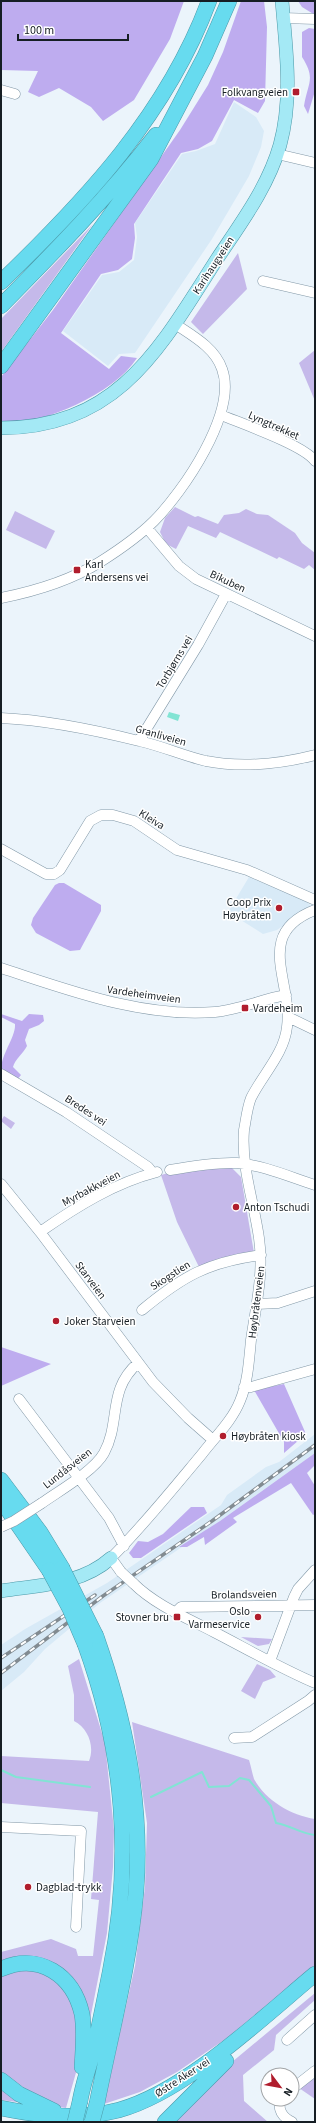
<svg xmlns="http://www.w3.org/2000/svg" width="316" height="2123" font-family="'Source Sans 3',sans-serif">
<rect width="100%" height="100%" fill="#ebf4fb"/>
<path fill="#d8eaf7" d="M234,102l22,15 8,14 -3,16 -12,29 -37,63 -77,114 -16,1 -11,12 -45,-35 39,-56 17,-3 15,-12 3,-23 -2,-14 47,-69 14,-3 19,-7z
M249,877l57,24 5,5 -34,24 -14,4 -35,-22z
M315,1434v19l-95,68 -120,82 -55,46 -21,23 -23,19v-46l24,-16 82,-46 114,-78 6,-10 39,-28 13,-5z"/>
<path fill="#c5b9ea" d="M93,224l-92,128v-33z
M238,253l9,36 -44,45 -12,-12z
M315,350v51l-16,-38z
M175,507l20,10 3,-1 20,8 6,-9 15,-2 7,-4 11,5 11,1 27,18 7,10 13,10v17l-6,-5 -5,4 -25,-12 -2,2 -57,-27 -4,6 -28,-12 -12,23 -10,-5 -6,-12 5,-14z
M15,511l40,20 -9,18 -40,-19z
M4,1116l11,7 -4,6 -10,-8z
M222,1168h10l9,9 13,76 -55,14 -22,-45 -16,-47 15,-4z
M241,1637l31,2 -3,5 -11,2z
M79,1659l26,84 9,87 -1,37 -6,66 -19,97 -22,78 -65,-8v-148l50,-13 25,10 2,7h15l6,-56 -8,-1 7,-87 -97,-9v-47l88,5c6,-15 -1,-33 -15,-40v-26l-6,-29z
M257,1664l13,6 6,7 -13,5 -8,17 -14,-8z
M132,1722l117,38c2,6 3,13 5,19 12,22 37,36 61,40v146l-88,73 -50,34 -37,20 -36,12 31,-138 10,-79 2,-64z
M315,1993v7l-39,35 -2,15 -31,25 1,26 24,21h-96l54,-55z
M315,2074v25l-16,-11z"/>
<path fill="#beacef" d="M1,1h183l-14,38 -36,61 -31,21 -12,-14 -32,-19 -20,9 -11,-5 10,-21 -37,-1z
M241,1h23l3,26 -2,74 -7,12 -24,-13 -22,41 -14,8 -17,4 -47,71 1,14 -3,21 -14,11 -17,4 -40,59 48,36 12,-13 16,2c-25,38 -92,63 -136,70v-51l52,-67 127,-180 28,-45 15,-33z
M298,1h17v14l-13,-8z
M309,28l6,1v62l-7,23 -4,-8c4,-24 12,-27 -2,-49v-25z
M59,883h5l37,22v6l-21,39 -10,1 -34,-18 -5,-8 2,-7 22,-33z
M1,1014l21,7 7,-7 14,1 1,6 -5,4 -10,4 -4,11 2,6c-4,8 -12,13 -14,21l8,8 -4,5 -16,-10c0,-16 15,-33 14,-46l-14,-7z
M1,1347l50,17 -50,22z
M284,1384l22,50 -22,19v-11l-30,-52z
M315,1453v12l-8,8 8,13v28l-2,1 -22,-32 -58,35 4,4 -32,23 -1,-8 -17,10h-8l41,-26z
M191,1507h13l3,6 -66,45h-8l-4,-5 9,-12 10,1 15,-8z"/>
<path fill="#82e4d4" d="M169,712l11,3 -2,6 -11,-4z"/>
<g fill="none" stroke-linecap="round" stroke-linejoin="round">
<path stroke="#82e4d4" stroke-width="2" d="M1,1770l15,7 74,10
M151,1797l51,-25 7,15 20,-1 11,-8 9,2 22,26 5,17c14,2 25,11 39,12"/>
<g stroke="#8298a7" stroke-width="11">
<path id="minor" d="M283,18l32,1
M1,90l14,4
M277,154l38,9
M263,281l52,12
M221,415c19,8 83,30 94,46
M147,528l32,38 17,13 119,57
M1,598c35,-7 69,-17 99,-36 19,-12 38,-25 54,-41 29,-29 84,-109 68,-152 -7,-21 -29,-33 -47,-45
M1,718c46,2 94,12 138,23 23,5 45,15 67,20 36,7 74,3 109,-6
M139,741l59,-96 28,-51
M1,849l45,25h8l6,-4 30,-49 11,-6h12l21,6 43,29 70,20 68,30
M1,968c68,22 141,50 214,44 24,-2 47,-13 71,-17
M288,1017l27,13
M1,1074l65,38 82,55 5,6
M170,1170c22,-4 45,-8 67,-7 26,2 53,14 78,22
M1,1184l39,48 113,150 35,36 25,22
M40,1232c36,-25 74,-49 117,-60
M257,1304l21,-1 37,-12
M142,1310c41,-34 66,-48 119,-55
M244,1387h7l64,-18
M19,1399l90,119 15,28
M42,1503c17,-12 52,-32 62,-50 17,-31 3,-63 34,-90
M121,1572l-10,-14c33,-33 61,-68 91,-104 13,-17 30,-33 38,-53 8,-19 9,-41 11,-61 5,-34 13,-68 8,-102 -5,-36 -18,-71 -15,-108 2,-10 3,-22 7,-32 12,-24 33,-44 36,-71 6,-46 -34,-93 28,-117
M133,1583c22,22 54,35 81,49 33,17 66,36 101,51
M176,1612l5,-5 134,-2
M270,1661l24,-64 4,-8 17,-19
M234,1738l18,-1 56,-36 7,-6
M1,1827l80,4 -5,96
M287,2040l28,-25
M292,2089l23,-18
M280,2099c-2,11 2,18 12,23"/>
</g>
<g stroke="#4b99a8" stroke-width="14">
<path id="major" d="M1,428c118,0 160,-82 216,-169 24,-36 51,-72 63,-114 13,-48 6,-95 2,-144
M1,1591c38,-6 80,-6 110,-33"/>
</g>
<g stroke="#4b99a8" stroke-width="16">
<path id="highway" d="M1,282c85,-82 166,-168 208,-281
M1,306c54,-55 108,-110 155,-171
M1,366l150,-207 54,-103 24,-55
M1,1480l39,52 22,36
M1,1500l48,70
M96,1636c29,83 47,168 40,256 -6,71 -25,141 -39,211
M1,1969c38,-17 72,6 81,45 3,18 1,35 0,53
M1,2080l18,14 35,17
M80,2101c3,-17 9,-35 14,-52 6,-26 11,-52 16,-77 23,-113 14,-220 -25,-328
M1,2108c38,8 80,12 118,2 66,-18 143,-92 196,-136
M165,2122l61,-61"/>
</g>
<use href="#minor" stroke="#fff" stroke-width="10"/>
<use href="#major" stroke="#a4e9f5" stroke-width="13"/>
<use href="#highway" stroke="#67dbef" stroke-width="15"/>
<g stroke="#828b91" stroke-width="3.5">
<path id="rail" d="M1,1658l94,-63
M1,1673l102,-77 109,-75 103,-76"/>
</g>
<use href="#rail" stroke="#fff" stroke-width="2" stroke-dasharray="6" stroke-linecap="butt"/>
<g stroke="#8298a7" stroke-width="11" stroke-linecap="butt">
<path id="minor-bridge" d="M1,1527l13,-6 28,-18
M121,1572l12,11"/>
</g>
<g stroke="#4b99a8" stroke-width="16" stroke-linecap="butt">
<path id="highway-bridge" d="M62,1568l34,68
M49,1570l21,39 15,35
M75,2122l5,-21
M92,2122l5,-19"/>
</g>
<use href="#minor-bridge" stroke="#fff" stroke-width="10"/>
<use href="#highway-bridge" stroke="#67dbef" stroke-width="15"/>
</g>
<g fill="#b01d2d" stroke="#fff" stroke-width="1.5">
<rect x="292" y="88" width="8" height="8" rx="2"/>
<rect x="73" y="566" width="8" height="8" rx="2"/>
<circle cx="279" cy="908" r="4"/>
<rect x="241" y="1004" width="8" height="8" rx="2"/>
<circle cx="236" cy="1207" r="4"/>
<circle cx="56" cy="1321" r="4"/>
<circle cx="223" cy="1436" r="4"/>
<rect x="173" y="1613" width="8" height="8" rx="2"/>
<circle cx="258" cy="1617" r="4"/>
<circle cx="28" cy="1887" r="4"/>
</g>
<g text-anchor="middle" stroke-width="3" stroke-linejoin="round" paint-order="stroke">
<g font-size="11" fill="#161e24" stroke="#fff" text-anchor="start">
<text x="288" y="96" text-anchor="end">Folkvangveien</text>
<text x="85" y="568">Karl<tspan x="85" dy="13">Andersens vei</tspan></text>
<text x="271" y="906" text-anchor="end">Coop Prix<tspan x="271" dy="13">Høybråten</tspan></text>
<text x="253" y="1012">Vardeheim</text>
<text x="244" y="1211">Anton Tschudi</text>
<text x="64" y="1325">Joker Starveien</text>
<text x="231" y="1440">Høybråten kiosk</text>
<text x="250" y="1615" text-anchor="end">Oslo<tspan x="250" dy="13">Varmeservice</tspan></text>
<text x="169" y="1621" text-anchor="end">Stovner bru</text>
<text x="36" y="1891">Dagblad-trykk</text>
</g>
<g font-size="11" fill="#161e24" stroke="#fff">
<text transform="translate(213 265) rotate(-57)" y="4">Karihaugveien</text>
<text transform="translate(274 425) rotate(24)" y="4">Lyngtrekket</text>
<text transform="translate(228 581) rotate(25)" y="4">Bikuben</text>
<text transform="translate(174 662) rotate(-59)" y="4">Torbjørns vei</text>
<text transform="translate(161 735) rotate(16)" y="4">Granliveien</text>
<text transform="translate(152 819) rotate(32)" y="4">Kleiva</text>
<text transform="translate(144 994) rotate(8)" y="4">Vardeheimveien</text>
<text transform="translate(86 1110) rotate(33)" y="4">Bredes vei</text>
<text transform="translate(91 1188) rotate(-28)" y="4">Myrbakkveien</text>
<text transform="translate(170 1275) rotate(-33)" y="4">Skogstien</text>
<text transform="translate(91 1280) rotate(53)" y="4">Starveien</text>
<text transform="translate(256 1302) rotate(-83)" y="4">Høybråtenveien</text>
<text transform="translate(67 1468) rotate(-38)" y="4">Lundåsveien</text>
<text transform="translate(244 1594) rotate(-1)" y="4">Brolandsveien</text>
<text transform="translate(182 2077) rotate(-33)" y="4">Østre Aker vei</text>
</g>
</g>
<rect width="316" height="2123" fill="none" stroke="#161e24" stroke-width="4"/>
<g transform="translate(280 2087) rotate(122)"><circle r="19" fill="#ffffff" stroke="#a2a5a7"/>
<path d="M0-3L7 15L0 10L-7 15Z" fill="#b01d2d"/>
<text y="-6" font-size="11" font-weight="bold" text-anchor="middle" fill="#161e24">N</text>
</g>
<path d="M18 34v6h110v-6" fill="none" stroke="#161e24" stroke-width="2"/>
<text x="24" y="34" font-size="12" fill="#161e24" stroke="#ffffff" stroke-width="3" paint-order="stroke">100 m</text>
</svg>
